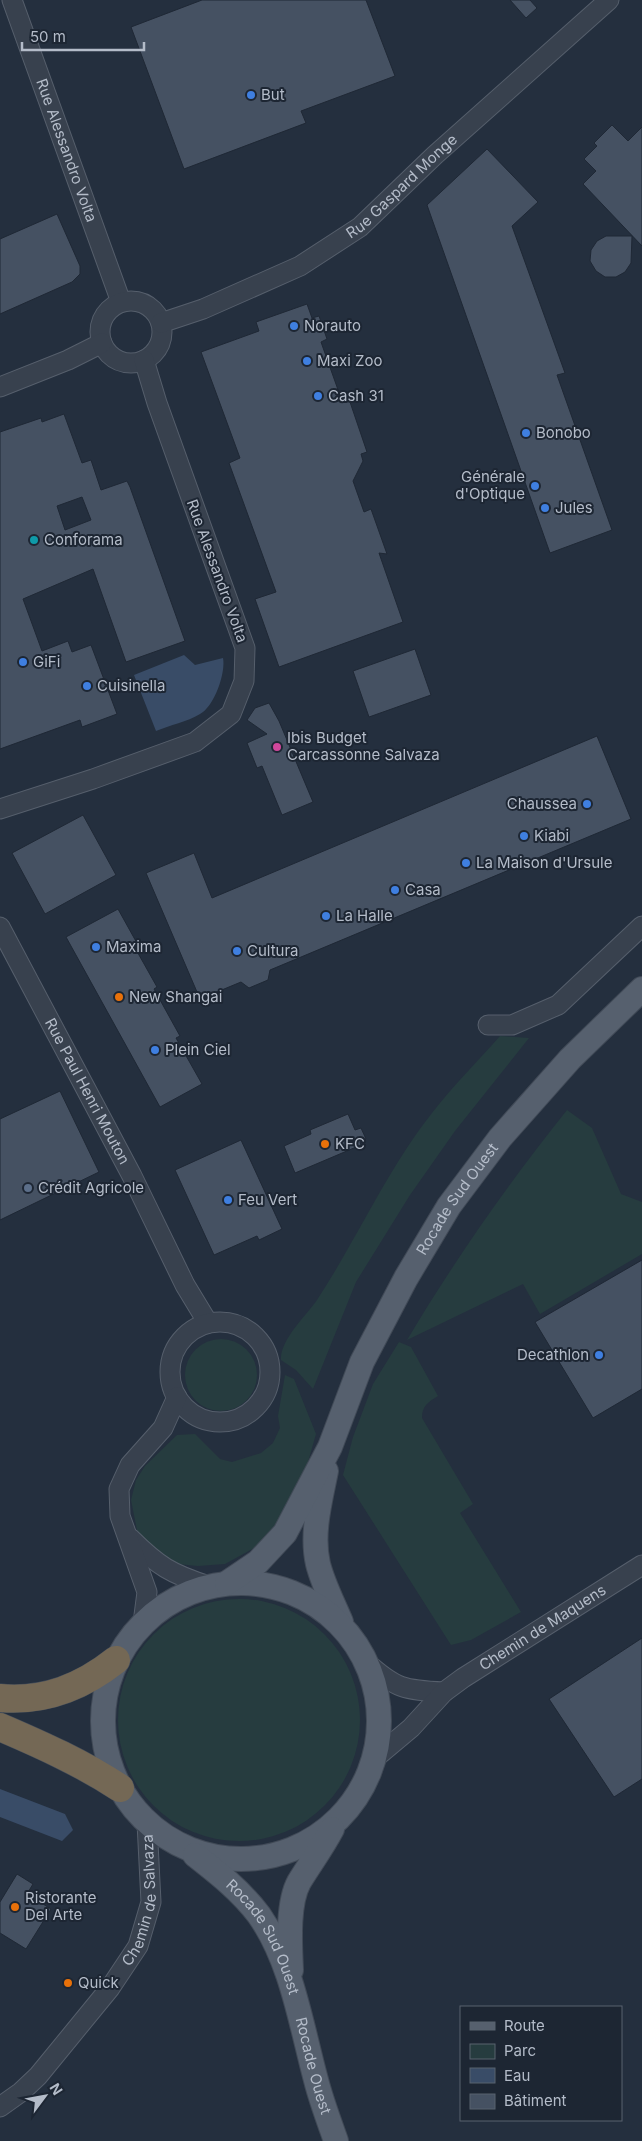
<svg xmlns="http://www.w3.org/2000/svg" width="642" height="2141" font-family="Inter,sans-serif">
<rect width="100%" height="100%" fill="#242f3e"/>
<path fill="#263c3f" d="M500,1036l29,2 -74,93 -45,64 -54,87 -43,107 -17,-19 -15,-10c-1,-20 24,-43 36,-60 40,-61 70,-130 115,-187 21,-27 46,-52 68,-77z
M567,1110l25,18 29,66 21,8v52l-102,60 -17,-30 -116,56c49,-82 101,-156 160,-230z
M185 1375a36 36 0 1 1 72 0a36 36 0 1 1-72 0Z
M399,1342l12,5 27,49c-10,6 -16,10 -16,22l51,86 -13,9 61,99 -50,28 -20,5 -108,-170 10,-38 20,-53z
M285,1375l9,4 22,55 -12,42 -31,57 -17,14 -31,17 -27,2 -21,-2 -30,-17 -10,-17 -6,-30 5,-20 9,-14 32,-31 18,-1 25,25 12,3 29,-9 12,-10 7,-15 -2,-12z
M118 1720a121 121 0 1 1 242 0a121 121 0 1 1-242 0Z"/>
<path fill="#394c67" d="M184,655l11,10 28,-7c3,15 -9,49 -23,56 -13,8 -30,11 -44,17l-22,-56z
M0,1789l65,25 8,16 -11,11 -62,-24z"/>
<path fill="#455162" stroke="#1f2835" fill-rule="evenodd" d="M202,0h164l29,76 -94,35 5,12 -122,46 -53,-142z
M510,0h20l7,8 -11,10z
M612,125l16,16 14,-14v119l-59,-62 13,-13 -12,-12 13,-13 -3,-3z
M487,149l51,53 -26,24 53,147 -8,2 55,155 -62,23 -123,-348z
M57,214l23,52v8l-8,8 -72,32v-75z
M606,236h26l-1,27 -6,9 -9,5h-11l-9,-6 -6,-10 1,-11 6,-9z
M307,304l5,14 7,-2 8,23 -6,3 21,59 7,-2 18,53 -6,2 2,7 -10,20 11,31 7,-3 16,45 -8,-1 24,69 -124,45 -24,-68 21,-7 -47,-129 11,-5 -39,-106 58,-21 -3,-9z
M64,414l18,49 9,-3 10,30 26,-9 3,6 55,154 -59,21 -33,-93 -70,30 19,52 26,-10 4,11 19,-7 26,69 -35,13 -2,-7 -80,29v-317l41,-14 1,4zM82,497l9,23 -26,10 -8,-24z
M415,649l16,46 -62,22 -16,-46z
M269,703l10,18 34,81 -31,13 -20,-49 -5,2 -10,-25 20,-9 -20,-14 8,-12z
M597,736l34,83 -361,151 -2,10 -19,8 -8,-6 -41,17 -54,-126 48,-20 18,45z
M83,815l33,60 -71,39 -33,-61z
M118,909l20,36 -4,1 23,41 -3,2 26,47 -4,2 26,46 -42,23 -94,-170z
M60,1091l39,81 -99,48v-101z
M348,1114l7,16 6,-2 5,11 -6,3 1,3 -66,28 -11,-27 27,-12 -1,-4z
M241,1140l41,89 -23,11 -2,-4 -43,19 -39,-85z
M642,1260v129l-49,29 -58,-96z
M642,1638v141l-28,18 -65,-98z
M17,1874l16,10 -6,10 24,15 -25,40 -26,-16v-31z"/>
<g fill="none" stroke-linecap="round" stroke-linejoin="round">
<g stroke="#565f6c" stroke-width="21">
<g id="minor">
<path id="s1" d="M12,0l109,302"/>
<circle cx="131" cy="332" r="31"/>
<path id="s2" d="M161,323l42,-14 97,-43 60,-39 75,-72 174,-155"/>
<path d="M0,387l68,-27 34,-17"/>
<path d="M0,809l93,-30 102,-37 36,-28 13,-33 1,-33 -88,-245 -13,-43"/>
<path id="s3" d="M0,927l132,249 53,109 23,38"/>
<path d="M488,1025h24l46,-20 84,-79"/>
<circle cx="220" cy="1372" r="50"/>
<path d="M130,1538c28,28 41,36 79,48"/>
<path d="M143,1623l4,-31 -27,-76 -1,-27 11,-24 33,-37 14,-31"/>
<path d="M366,1662c30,27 38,28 78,30"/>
<path id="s4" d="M374,1759l37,-31 33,-36 19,-14 179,-113"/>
<path id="s5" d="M0,2107l21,-15 17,-16 72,-88 28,-42 13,-44 -4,-79"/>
</g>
</g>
<g stroke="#414a57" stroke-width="26">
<g id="major">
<path d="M326,1471c-6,30 -15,63 -8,93 5,20 15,39 23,58"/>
<circle cx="241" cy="1721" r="138"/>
<path id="s6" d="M227,1583l31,-21 27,-29 45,-86 32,-85 44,-84 43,-72 51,-68 70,-79 72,-70"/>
<path id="s7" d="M195,1855c23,18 46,36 64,60 33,47 42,110 57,165 5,20 13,41 20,61"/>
<path d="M291,1970c-1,-24 -4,-66 8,-88 11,-18 23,-34 33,-53"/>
</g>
</g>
<g stroke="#434c59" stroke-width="29">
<path id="highway" d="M0,1698c45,4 82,-11 116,-38
M0,1727c42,18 82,36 120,61"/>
</g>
<use href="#minor" stroke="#38414e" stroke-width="19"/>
<use href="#major" stroke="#56606e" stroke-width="24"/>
<use href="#highway" stroke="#746855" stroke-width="28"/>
</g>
<g fill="#3f7fe0" stroke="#1d2633" stroke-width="2">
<circle cx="251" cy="95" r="5"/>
<circle cx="294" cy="326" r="5"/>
<circle cx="307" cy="361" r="5"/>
<circle cx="318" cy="396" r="5"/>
<circle cx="526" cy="433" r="5"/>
<circle cx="535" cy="486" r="5"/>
<circle cx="545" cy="508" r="5"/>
<circle cx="23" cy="662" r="5"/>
<circle cx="87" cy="686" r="5"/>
<circle cx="587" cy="804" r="5"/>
<circle cx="524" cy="836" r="5"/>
<circle cx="466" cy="863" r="5"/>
<circle cx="395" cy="890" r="5"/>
<circle cx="326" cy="916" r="5"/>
<circle cx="96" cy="947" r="5"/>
<circle cx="237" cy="951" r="5"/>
<circle cx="155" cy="1050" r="5"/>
<circle cx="228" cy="1200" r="5"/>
<circle cx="599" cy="1355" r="5"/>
</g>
<circle fill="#0f9aa8" stroke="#1d2633" stroke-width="2" cx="34" cy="540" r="5"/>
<circle fill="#d1479c" stroke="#1d2633" stroke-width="2" cx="277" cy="747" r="5"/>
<g fill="#e8710a" stroke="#1d2633" stroke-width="2">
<circle cx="119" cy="997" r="5"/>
<circle cx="325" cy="1144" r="5"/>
<circle cx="15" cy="1907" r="5"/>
<circle cx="68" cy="1983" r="5"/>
</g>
<circle fill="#5c6f8a" stroke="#1d2633" stroke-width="2" cx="28" cy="1188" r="5"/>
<g text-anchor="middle" stroke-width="4" stroke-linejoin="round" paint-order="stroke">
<g font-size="15" fill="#b4bcc9" stroke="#1d2633" text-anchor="start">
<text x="261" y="100">But</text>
<text x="304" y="331">Norauto</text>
<text x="317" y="366">Maxi Zoo</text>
<text x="328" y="401">Cash 31</text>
<text x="536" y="438">Bonobo</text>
<text x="525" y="482" text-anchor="end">Générale<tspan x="525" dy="17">d'Optique</tspan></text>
<text x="555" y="513">Jules</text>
<text x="44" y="545">Conforama</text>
<text x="33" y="667">GiFi</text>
<text x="97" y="691">Cuisinella</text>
<text x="287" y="743">Ibis Budget<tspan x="287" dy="17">Carcassonne Salvaza</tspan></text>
<text x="577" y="809" text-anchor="end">Chaussea</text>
<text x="534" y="841">Kiabi</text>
<text x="476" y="868">La Maison d'Ursule</text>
<text x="405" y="895">Casa</text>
<text x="336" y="921">La Halle</text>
<text x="106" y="952">Maxima</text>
<text x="247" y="956">Cultura</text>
<text x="129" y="1002">New Shangai</text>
<text x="165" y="1055">Plein Ciel</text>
<text x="335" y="1149">KFC</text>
<text x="38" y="1193">Crédit Agricole</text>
<text x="238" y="1205">Feu Vert</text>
<text x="589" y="1360" text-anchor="end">Decathlon</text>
<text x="25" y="1903">Ristorante<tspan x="25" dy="17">Del Arte</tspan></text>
<text x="78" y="1988">Quick</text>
</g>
<g font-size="15" fill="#b4bcc9" stroke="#1d2633">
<text dy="5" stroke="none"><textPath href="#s1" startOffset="160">Rue Alessandro Volta</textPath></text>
<text dy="5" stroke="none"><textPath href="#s2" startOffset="280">Rue Gaspard Monge</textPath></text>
<text transform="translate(217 571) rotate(70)" y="5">Rue Alessandro Volta</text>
<text dy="5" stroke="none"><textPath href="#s3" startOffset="186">Rue Paul Henri Mouton</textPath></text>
<text dy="5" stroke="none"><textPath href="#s6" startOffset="454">Rocade Sud Ouest</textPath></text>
<text dy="5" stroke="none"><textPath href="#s4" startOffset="215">Chemin de Maquens</textPath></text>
<text dy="5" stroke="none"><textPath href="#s5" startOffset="259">Chemin de Salvaza</textPath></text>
<text dy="5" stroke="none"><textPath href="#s7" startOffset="109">Rocade Sud Ouest</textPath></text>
<text dy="5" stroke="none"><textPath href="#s7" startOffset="249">Rocade Ouest</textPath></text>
</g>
</g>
<rect x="460" y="2006" width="162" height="115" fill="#1d2633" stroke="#59626f"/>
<rect x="470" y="2022" width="25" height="8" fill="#56606e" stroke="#59626f"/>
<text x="504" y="2031" font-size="15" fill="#b4bcc9">Route</text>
<rect x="470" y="2044" width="25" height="15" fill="#263c3f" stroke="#59626f"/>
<text x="504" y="2056" font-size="15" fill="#b4bcc9">Parc</text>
<rect x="470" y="2068" width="25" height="15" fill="#394c67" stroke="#59626f"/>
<text x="504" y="2081" font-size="15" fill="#b4bcc9">Eau</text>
<rect x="470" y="2094" width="25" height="15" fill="#455162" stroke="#59626f"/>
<text x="504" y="2106" font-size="15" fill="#b4bcc9">Bâtiment</text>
<g transform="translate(45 2096) rotate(58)" stroke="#1d2633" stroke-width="4" paint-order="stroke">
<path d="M0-4L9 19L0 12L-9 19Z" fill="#b4bcc9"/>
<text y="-8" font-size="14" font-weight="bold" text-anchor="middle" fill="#b4bcc9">N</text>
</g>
<path d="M22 42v8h122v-8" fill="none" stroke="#b4bcc9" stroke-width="2.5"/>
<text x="30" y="42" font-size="15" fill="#b4bcc9" stroke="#1d2633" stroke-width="4" paint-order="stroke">50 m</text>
</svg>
